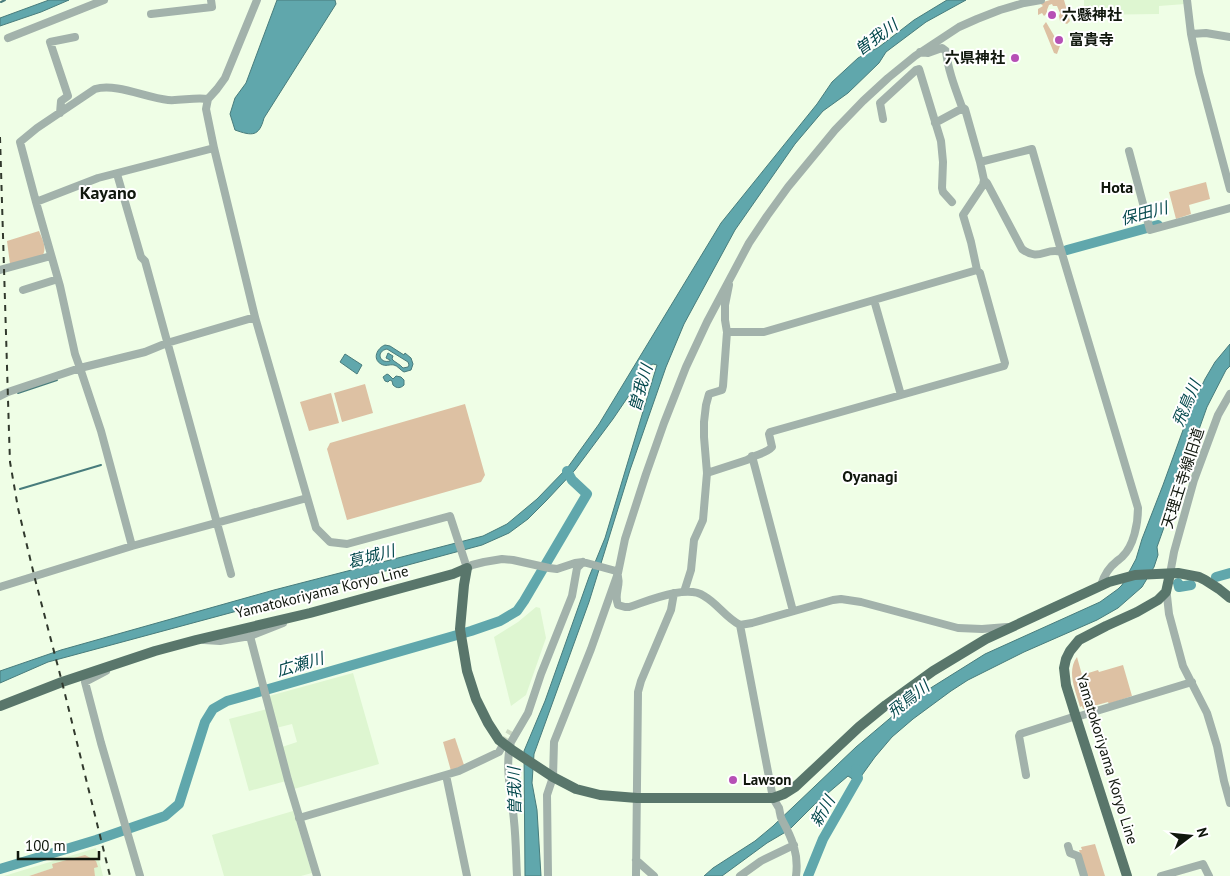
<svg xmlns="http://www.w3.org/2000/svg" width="1230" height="876" font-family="'PT Sans','Noto Sans JP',sans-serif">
<rect width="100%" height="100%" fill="#effee6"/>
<path fill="#def6d1" d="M1084,0h101v4l-26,2v8l-75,1z
M536,607l4,1 6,30 -20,57 -15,11 -17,-69 24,-15z
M353,673l26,91 -85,25 -12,-42 15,-5 -5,-18 -16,4 -7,-32z
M267,709l19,72 -37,10 -20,-72z
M293,811l19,62 -11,3h-77l-12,-41z
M96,848l7,28h-8l-2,-8 -41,-4 2,4 -25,8h-25z"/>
<path fill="#ddc1a3" d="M1050,0h14l6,21 -3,3 -7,-3 -1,-5 1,-3 -3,-7h-4l-1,-2 -3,1 -2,5v3l-3,3 -2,-3 -4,2v-6l5,-3 -3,-3z
M1046,22l10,17 5,4 -4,11 -3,-1 -11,-27z
M1206,182l4,17 -21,6 2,9 -15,5 -7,-27z
M39,231c3,8 8,15 4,24l-33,9 -3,-23z
M365,384l8,29 -31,9 -8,-29z
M331,393l8,30 -30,8 -9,-29z
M465,404l20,71 -4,7 -134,38 -20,-71 3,-6z
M1077,657l5,18 16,-5 1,2 24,-7 9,31 -23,8 -1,-2 -25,7 -1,-3 -2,1c-4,-16 -14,-35 -3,-50z
M455,738l9,27 -13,6 -8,-29z
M1095,844l10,32h-18l-8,-26h3l-1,-3z
M85,855l11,6 2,6 -4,1 1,8h-66l24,-8 -1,-4z"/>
<path fill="#60a7ac" stroke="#487c7c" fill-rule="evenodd" d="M49,0h20l-28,12 -41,14v-8z
M277,0h58l1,4 -72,114c-5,19 -12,18 -29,12l-5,-16 5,-16 11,-15z
M947,0h19l-40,22 -40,30 -7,11 -31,30 -25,18 -28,33 -60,86 -51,94 -18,43 -36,103 -41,132 -55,152 -2,29 5,27 4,66h-16l-1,-125 21,-50 44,-124 16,-39 52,-173 -4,-1 -4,2 -36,53 -38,51 -29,31 -18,18 -19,14 -27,12 -434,117 -48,21v-12l61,-21 213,-60 209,-54 24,-12 30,-25 31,-32 31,-43 122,-201 96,-119 15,-22 26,-24 21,-11 35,-27z
M1230,344v22l-4,4 -19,37 -50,140 1,8 -4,12 -12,20 -24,21 -21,12 -73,32 -56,28 -17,11 -38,28 -21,18 -17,20 -18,25 -9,-6 -34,29 -25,25 -22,13 -45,33h-18l9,-8 42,-27 18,-15 83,-79 39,-33 34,-25 56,-35 115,-52 18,-13 4,-4 14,-26 6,-20 21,-54 28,-77 14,-29 10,-17z
M385,345l5,1 14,9 1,-2 6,5 2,6 -2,6 -7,2c-4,-2 -6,-6 -10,-7 -5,-1 -8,2 -13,-1 -9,-5 -4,-16 4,-19zM387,349l21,13 1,3 -1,2 -5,1c-3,-4 -9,-6 -11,-9l1,-3 -5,-3 -2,5 4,2v1c-11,3 -14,-10 -3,-12z
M345,354l17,11 -5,9 -17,-12z
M387,374l2,1 4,4 3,-3 5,1 3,3v5c-3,3 -7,4 -11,0l-1,-4 -2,-1 -2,2 -3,-1 -2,-4z"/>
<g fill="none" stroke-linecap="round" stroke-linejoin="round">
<path stroke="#487c7c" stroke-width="2" d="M1,2l4,-2
M18,393l39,-13
M20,489l81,-24"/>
<path stroke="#60a7ac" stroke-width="10" d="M1067,250l91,-25
M1216,577l14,-4
M1178,583l1,4 12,-2
M0,869l96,-29 69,-24 14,-12 26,-82 8,-13 14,-8 244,-70 29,-10 17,-10 7,-10 63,-107 -15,-14 -5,-9
M808,876l15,-37 35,-61 -2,-9"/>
<path stroke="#cedbc5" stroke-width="8" stroke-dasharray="8 4" stroke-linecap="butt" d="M503,745l8,-14"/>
<path stroke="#a2b2ab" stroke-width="8" d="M257,0l-32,78 -8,11 -9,10 -2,10 8,39 41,169 61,211 14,14 17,2 103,-28 17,52 5,-3 12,-3 18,-3 11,1 36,8 8,1 18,-6 8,-1 33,9c7,14 -3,21 2,34l7,2h4c19,-6 58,-23 75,-11 14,8 21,21 36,29
M1187,0l4,34 8,39 31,116
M151,14l61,-7 -1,-7
M1191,34l15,-1 24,4
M8,38l96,-38
M920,52l8,1 14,-5 4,3c2,19 9,37 16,56l3,2 15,53 4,18 3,3 35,66c17,13 24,-2 39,3
M208,99c-14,-2 -27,2 -40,1 -22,-2 -51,-17 -73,-11l-58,39 -17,14 16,60 24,84 15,68 5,14 65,-16 22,-9 88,-26
M60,113l1,-12 7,-5 -18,-54 25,-5
M883,119l-3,-16 36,-33 3,-1 22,72 2,21 -1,26 1,4 9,10
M935,123l28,-15
M1129,151l21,79 80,-22
M980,162l52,-13 28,98 78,261c0,15 -4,38 -16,49 -2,2 -4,3 -6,5 -8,6 -12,14 -15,23
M117,174l24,83 4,4 86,313
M36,202l62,-24 116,-30
M0,270l51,-14
M23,290l35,-11
M874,300l27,95
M727,332h37l213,-62
M0,396l8,-4 72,-24 21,63 31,115
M752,456l41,155
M707,473l40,-13c8,-6 19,-6 25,-13l-3,-13 1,-2 234,-66 1,-3 -25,-90 -3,-3 -6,-28 -8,-27 20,-30 1,-5
M1170,574l4,-22 20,-72 24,-65 12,-21
M0,587l132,-41 175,-48
M684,592l7,-22 3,-30 9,-20 4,-47 -3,-36v-15l2,-17 3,-11 13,-4 1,-4 4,-54 -2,-12v-15l4,-20
M1166,592l1,4 2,18 14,52 24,47 10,33 7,35 6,22
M250,636l38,144 29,96
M204,640l16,1 30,-5 33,-13
M106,671l-21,11 16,61 39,133
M446,775l21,101
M1026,775l-7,-39 1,-2 53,-17 7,-1 112,-34
M299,818l160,-47 40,-19 4,-7
M1068,846l2,7 8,3 6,20
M636,860l18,16
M517,876c-1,-18 -1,-37 -3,-55 -2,-26 -10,-54 -3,-79l17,-29 13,-39 31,-78 5,-28 6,-6
M548,876l-1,-81 6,-18 1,-35 37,-93 27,-76 7,-34 21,-65 18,-51 22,-56 21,-45 42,-79 18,-27 21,-29 47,-57 28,-29 25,-23 27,-22 44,-29 18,-8 23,-9 24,-7 17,-3
M636,876l2,-184 3,-11 30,-71 3,-17
M740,876l21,-15 33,-16
M796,876c3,-22 -4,-38 -14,-56 -2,-4 -2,-8 -3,-12 -2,-3 -4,-7 -6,-10l-33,-173 12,-2 81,-23 8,-1 20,3 97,26 24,1 25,-2
M1161,876l42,-12 6,12"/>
<path stroke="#59766b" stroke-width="10" d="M467,568l-3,17 -4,44 7,42 9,28 12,24 11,17 13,10 41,27 23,12 24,6 37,3h136l11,-4 11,-7 64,-60 27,-22 47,-34 53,-32 123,-57 26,-7 43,-2 21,4 6,3 14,9 11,9
M0,706l62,-24 93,-31 41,-11 114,-27 143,-39 14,-6
M1127,876l-52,-162 -9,-29 -2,-17 2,-9 4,-8 9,-11 27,-14 31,-14 21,-12 8,-8 4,-18"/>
<path stroke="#31392d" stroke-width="2" stroke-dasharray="6 6" stroke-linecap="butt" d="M0,137l9,295 1,30 8,46 17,71 27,103 48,194"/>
</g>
<g fill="#b650b5" stroke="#fff" stroke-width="2">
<circle cx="1052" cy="15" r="5"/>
<circle cx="1059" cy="40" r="5"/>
<circle cx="1015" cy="58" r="5"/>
<circle cx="733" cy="780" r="5"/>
</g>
<g text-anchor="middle" stroke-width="4" stroke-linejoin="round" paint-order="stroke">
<g font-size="15" font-weight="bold" fill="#10170d" stroke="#fff" text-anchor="start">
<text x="1062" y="20">六懸神社</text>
<text x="1069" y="45">富貴寺</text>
<text x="1005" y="63" text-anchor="end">六県神社</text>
<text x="743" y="785">Lawson</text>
</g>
<g font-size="15" fill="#10170d" stroke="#fff">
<text transform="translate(1183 478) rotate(-72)" y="5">天理王寺線旧道</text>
<text transform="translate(322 592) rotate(-14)" y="5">Yamatokoriyama Koryo Line</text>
<text transform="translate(1107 759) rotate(73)" y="5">Yamatokoriyama Koryo Line</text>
</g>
<g font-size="16" font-style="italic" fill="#05494d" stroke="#fff">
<text transform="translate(876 37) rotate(-36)" y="6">曽我川</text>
<text transform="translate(1144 213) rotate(-15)" y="6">保田川</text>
<text transform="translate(640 388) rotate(-74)" y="6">曽我川</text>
<text transform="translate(1186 403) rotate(-67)" y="6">飛鳥川</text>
<text transform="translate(371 556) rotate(-15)" y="6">葛城川</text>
<text transform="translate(300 664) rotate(-16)" y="6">広瀬川</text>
<text transform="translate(908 699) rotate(-38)" y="6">飛鳥川</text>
<text transform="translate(514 791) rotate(-91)" y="6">曽我川</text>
<text transform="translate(822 811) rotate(-60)" y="6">新川</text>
</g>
<g font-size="16" font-weight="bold" fill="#10170d" stroke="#fff">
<text x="1117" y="193">Hota</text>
<text x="870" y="482">Oyanagi</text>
</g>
<g font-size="18" font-weight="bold" fill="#10170d" stroke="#fff">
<text x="108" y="199">Kayano</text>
</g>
</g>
<g transform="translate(1190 836) rotate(74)" stroke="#ffffff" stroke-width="4" paint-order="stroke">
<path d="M0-4L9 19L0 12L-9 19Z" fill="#10170d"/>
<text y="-8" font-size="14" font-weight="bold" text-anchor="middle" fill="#10170d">N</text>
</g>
<path d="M18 851v8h81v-8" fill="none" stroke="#10170d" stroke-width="2.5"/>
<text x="25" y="851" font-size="15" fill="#10170d" stroke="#ffffff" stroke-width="4" paint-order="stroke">100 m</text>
</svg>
